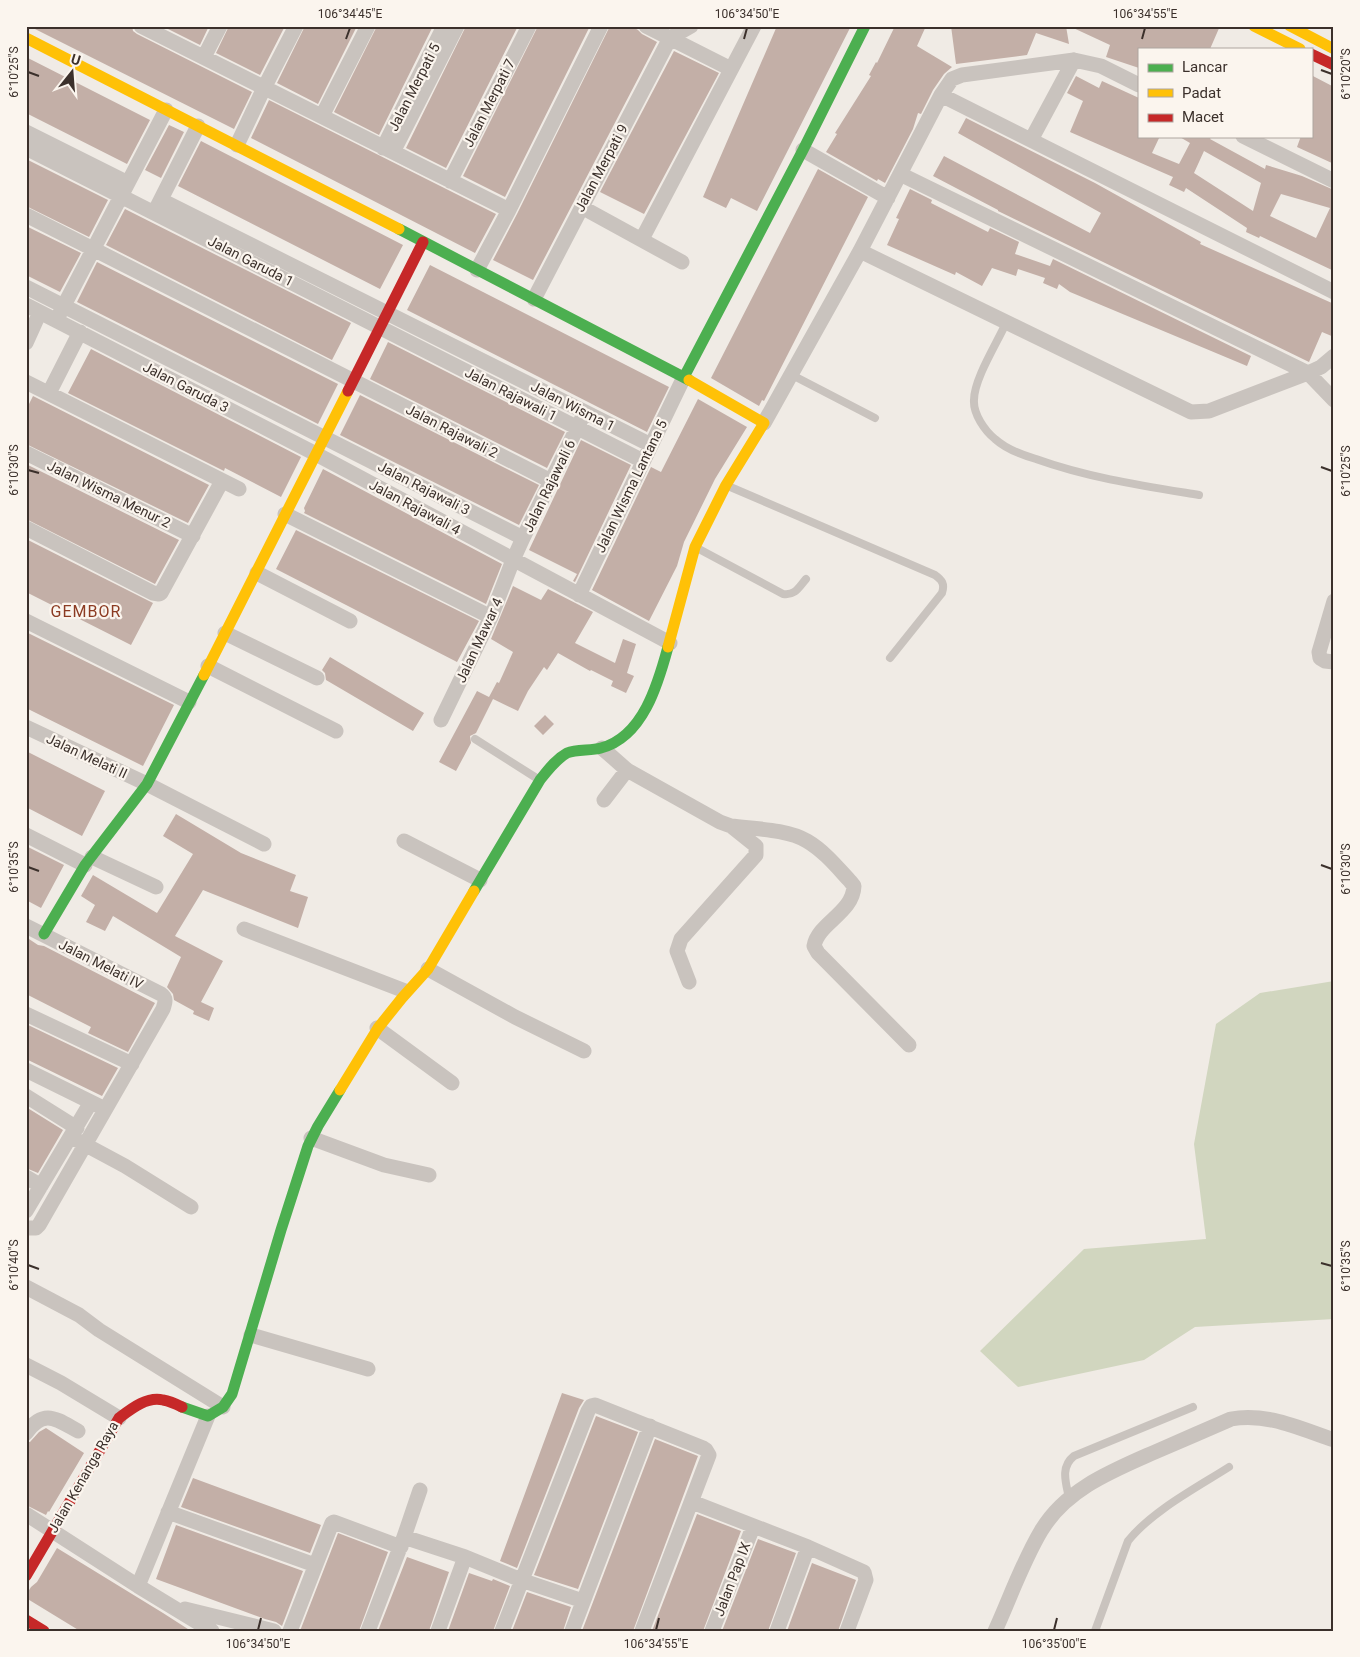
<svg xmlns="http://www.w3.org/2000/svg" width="1360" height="1657" font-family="Roboto,sans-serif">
<rect width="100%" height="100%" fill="#f0ebe5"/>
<path fill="#d1d6bf" d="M1334,981v338l-139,8 -51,33 -126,27 -38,-36 104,-102 122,-10 -12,-95 22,-120 44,-31z"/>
<path fill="#c3afa7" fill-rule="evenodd" d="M29,26h103l1,5 4,3 115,58 -18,37z
M162,26h47l-9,19z
M229,26h56l-25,49 -44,-22z
M305,26h52l-39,78 -41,-21z
M377,26h56l-54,109 -45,-23z
M466,26h52l-72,142 -40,-20z
M538,26h52l-85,171 -42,-21z
M610,26h21l7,4 4,4 15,8 -124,238 -40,-20 24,-46z
M777,26h74l-94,185 -26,-13 -5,10 -23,-11z
M895,26h31l-9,20 35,21 -8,7 -11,16 -12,24 -3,-1 -5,16 -28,54 -7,-4 -1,2 -51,-29 11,-18 -2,-1 36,-57 -2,-1 7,-13 1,1z
M951,26h72l1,2v-2h42l3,18 -33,-11 -9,22 -71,9z
M1069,26h151l-10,23h-71v19l-33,-11 4,-12z
M674,51l45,22 -75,141 -44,-22z
M26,57l124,63 -23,44 -101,-51z
M1311,75l23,12v77l-37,-17 4,-11h10z
M1076,76l23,12 3,-7 37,17v38h21l-8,17 27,11 11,-21 -12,-7h34l-2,3 55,30 1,-4 36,11 32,14v81l-74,-35 -1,2 -13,-6 1,-4 -61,-40 -2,4 -15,-7 4,-8 -103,-45 13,-31 -16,-8zM1204,151l57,32 -8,28 -59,-38zM1281,194l49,14 -14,30 -46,-22z
M269,100l227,114 -21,39 -224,-115z
M966,118l129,65 106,59 -1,2 134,60v33l-12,-5 -13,30 -311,-151v-1l-65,-34 11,-20 146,77 11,-20 -143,-80z
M169,125l15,7 -23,46 -16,-8z
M201,141l202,104 -23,44 -202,-103z
M26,159l82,41 -19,37 -63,-31z
M818,169l50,28 -104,204 -2,-1 -3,6 -48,-28z
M910,189l22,11 -1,3 57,29 2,-4 29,14 -4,12 35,12 3,-7 198,97 -4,10 -177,-74 -11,-8 -2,5 -14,-6 2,-5 -27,-9 -2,7 -24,-8 -10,18 -26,-14 -1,3 -68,-30 12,-26 -3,-1z
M125,209l226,114 -19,37 -226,-115z
M26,226l55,27 -21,39 -34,-17z
M97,262l241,122 -20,40 -241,-122z
M430,265l239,122 -22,45 -240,-122z
M388,342l177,90 -18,36 -177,-89z
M91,349l210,108 -20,40 -56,-29 -1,3 -156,-78z
M360,395l179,90 -20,40 -179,-90z
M33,396l176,89 -21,38 -162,-79v-34z
M698,399l49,28 -32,52 -31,63 -7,24 -28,55 -57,-31 59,-123 10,5z
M581,440l50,25 -56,117 -2,-1 4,-7 -48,-24z
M26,464l153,76 -24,44 -129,-65z
M323,469l179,95 -16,40 -182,-91 1,-2 -1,-3z
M296,530l183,91 -22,41 -181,-93z
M26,539l127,64 -22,42 -105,-53z
M513,586l28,14 7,-11 45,23 -18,31 40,20 8,-24 13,5 -9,29 7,3 -8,17 -15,-7 2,-5 -22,-11 -1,1 -32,-18 -11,17 -3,-3 -16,24 -10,20 -25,-12 -17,34 -6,3 1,7 -15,28 -17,-9 38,-71 12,6 8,-15 2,1 14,-31 -22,-13z
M26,632l148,73 -31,61 -117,-58z
M330,657l94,56 -11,18 -87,-51 -1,-7 -3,-3z
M545,715l9,9 -11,11 -9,-9z
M26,751l79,40 -23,45 -56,-29z
M176,814l65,39 55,22 -6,16 18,6 -10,31 -95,-38 -28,46 48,25 -22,41 13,6 -5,13 -16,-7 1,-3 -20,-11 -1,-6 -6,-7 14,-30 -68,-41 -8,15 -19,-9 9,-17 -14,-9 12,-21 64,38 36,-59 -30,-18z
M26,846l38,19 -23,43 -15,-8z
M26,937l12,8 6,1 111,57 -27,49 -40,-19 3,-6 -65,-33z
M26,1024l92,44 -16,28 -76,-37z
M26,1107l37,23 -25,43 -12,-5z
M562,1393l22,7 -5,8 -62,160 -17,-7z
M596,1416l42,16 -60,157 -44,-14z
M46,1428l38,25 -35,59 -1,-1 -2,4 -20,-10v-63h4l9,-10z
M655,1439l43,17 -65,175h-51z
M193,1478l128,47 -11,28 -129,-46z
M697,1514l44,17 -38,100h-51z
M176,1525l127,46 -21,55 -6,-4 -11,-3 -109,-40z
M338,1533l50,19 -29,79h-59z
M758,1539l38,14 -28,78h-46z
M57,1548l106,65 28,18h-111l-54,-33v-3l5,-8 6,-5z
M407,1557l42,15 -20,59h-51z
M812,1563l44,17 -18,51h-51z
M469,1573l23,8 1,-2 17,7 -17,45h-45z
M527,1592l44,15 -8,24h-51z"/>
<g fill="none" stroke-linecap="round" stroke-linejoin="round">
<path stroke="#c9c3be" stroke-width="8" d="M1006,323c-9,20 -32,56 -32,77 -1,14 11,31 21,39 11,10 27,16 41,20 53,19 108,27 163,36
M792,375l83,43
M728,486l207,89c7,5 10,9 7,18l-52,65
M697,548l86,46c12,2 16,-7 23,-15
M475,739l63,40
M1069,1498c-3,-15 -9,-31 5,-42l119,-49
M1095,1631l33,-90c24,-30 68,-53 101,-74"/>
<path stroke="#c9c3be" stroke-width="15" d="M141,26l368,184
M646,26l85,43
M204,57l16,-31
M941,95l393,197
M322,116l46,-90
M26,132l102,51
M1243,136l91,45
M1031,140l43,-80
M237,145l27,-57 32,-62
M26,148l617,313
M383,148l61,-122
M803,150l85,48
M393,152l64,-126
M900,174l408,199 26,27
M450,181l79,-155
M161,200l490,245
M156,209l42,-83
M587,210l95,52
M26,215l525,266
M642,239l112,-213
M860,251l331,161 18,-1 99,-38 13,-6 13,-11
M477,270l32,-60 92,-184
M26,287l497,251
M534,299l136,-261 21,-12
M26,305l290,149 354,189
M59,315l107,-205
M26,343l14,-31
M26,382l213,107
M49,393l31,-61
M764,423l96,-172 81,-156 11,-16 10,-4 112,-15 27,6 38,19
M26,453l167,83
M285,514l206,103
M26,528l127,65 6,1 2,-1 61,-112
M257,573l93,48
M579,595l105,-218
M1334,601l-15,51 1,6 5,3 9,1
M26,621l163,81
M225,633l92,45
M208,666l128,65
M441,720l50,-103 22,-57 10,-22 58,-118
M26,727l121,57 117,60
M602,748l25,22 93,52 11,4 25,20v9l-75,84 -4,12 12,31
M604,800l23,-30
M731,826c23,3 56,3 76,15 17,10 30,26 43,40l4,5c-1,27 -36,37 -40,60l4,7 91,92
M26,835l59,30
M404,841l76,39
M92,857l64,30
M26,926l135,68c6,4 4,9 2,15l-124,216 -3,3h-10
M244,929l161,62
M428,969l87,48 69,34
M26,1014l106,50
M377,1028l75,55
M26,1070l73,36
M26,1096l51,32
M71,1137l54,29 66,41
M311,1138l73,27 45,10
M26,1177l15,9
M26,1211l65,-109
M26,1287l53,28 20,15 124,77
M251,1335l117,34
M26,1365l35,18 58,35
M26,1433c18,-25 30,-14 52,-2
M692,1502l116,45 56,25 2,8 -19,51
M168,1512l147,53
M26,1514l112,72 74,45
M404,1537l16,-47
M138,1586l70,-170
M185,1609l89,22
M290,1631l42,-108 2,-1 67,25
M368,1631l36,-94 61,20 56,23 62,21
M438,1631l27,-74
M502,1631l86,-220 3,-5 4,-1 108,43 3,2 3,5 -67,176
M572,1631l78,-205
M712,1631l41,-104
M777,1631l31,-84
M995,1631c15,-33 28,-70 46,-100 25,-42 71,-60 114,-79 25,-11 51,-22 76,-33 35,-7 70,10 103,21"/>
<path stroke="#4caf50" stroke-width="11" d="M399,229l290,151
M684,377l119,-227 62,-124
M474,891l66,-111c8,-10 16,-21 27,-27 10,-4 24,-2 34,-5 42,-11 57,-64 67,-101
M44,934l41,-69 62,-81 57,-109
M182,1407l26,9 15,-9 9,-13 49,-164 27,-84 10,-20 22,-36"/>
<path stroke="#ffc107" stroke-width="11" d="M1254,26l46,23
M1290,26l44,23
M26,38l373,191
M668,647l27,-100 31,-62 38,-62 -75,-43
M204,675l144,-284
M340,1090l38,-62 24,-30 26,-29 46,-78"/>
<path stroke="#c62828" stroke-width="11" d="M1311,54l23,11
M348,391l75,-149
M26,1576l93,-158c12,-9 28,-22 44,-18 6,1 13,4 19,7
M26,1620l18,11"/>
</g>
<path fill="none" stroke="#3b302b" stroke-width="2" d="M346,39l4,-11M744,39l3,-11M1142,39l3,-11M1321,70l11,4M28,72l11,4M1321,467l11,4M28,470l11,3M1321,865l11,4M28,867l11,4M1321,1263l11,3M28,1265l11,4M258,1630l3,-12M656,1630l3,-12M1054,1630l3,-12"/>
<g text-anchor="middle" stroke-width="4.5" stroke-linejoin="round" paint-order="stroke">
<g font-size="14" fill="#3b302b" stroke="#fbf5ee">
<text transform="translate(414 87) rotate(-63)" y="5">Jalan Merpati 5</text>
<text transform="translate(489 103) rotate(-63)" y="5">Jalan Merpati 7</text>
<text transform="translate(601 168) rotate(-62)" y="5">Jalan Merpati 9</text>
<text transform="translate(251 261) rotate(27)" y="5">Jalan Garuda 1</text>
<text transform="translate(186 387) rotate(27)" y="5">Jalan Garuda 3</text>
<text transform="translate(511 394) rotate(27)" y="5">Jalan Rajawali 1</text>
<text transform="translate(573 406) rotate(27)" y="5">Jalan Wisma 1</text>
<text transform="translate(452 431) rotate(27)" y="5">Jalan Rajawali 2</text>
<text transform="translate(549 486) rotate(-64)" y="5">Jalan Rajawali 6</text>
<text transform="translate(631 486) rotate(-64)" y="5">Jalan Wisma Lantana 5</text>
<text transform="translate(424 488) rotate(27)" y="5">Jalan Rajawali 3</text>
<text transform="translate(109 494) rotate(26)" y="5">Jalan Wisma Menur 2</text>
<text transform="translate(415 507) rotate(28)" y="5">Jalan Rajawali 4</text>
<text transform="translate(479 640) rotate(-65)" y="5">Jalan Mawar 4</text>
<text transform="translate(87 756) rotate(25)" y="5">Jalan Melati II</text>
<text transform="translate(101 964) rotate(27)" y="5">Jalan Melati IV</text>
<text transform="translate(83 1477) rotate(-60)" y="5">Jalan Kenanga Raya</text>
<text transform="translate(732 1579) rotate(-69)" y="5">Jalan Pap IX</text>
</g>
<g font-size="16" letter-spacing="1" fill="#8c3b22" stroke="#fbf5ee">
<text x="86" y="617">GEMBOR</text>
</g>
</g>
<rect width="1360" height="1657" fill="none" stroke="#fbf5ee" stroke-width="55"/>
<rect x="1138" y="48" width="175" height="90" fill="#fbf5ee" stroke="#aea6a0"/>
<rect x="1148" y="64" width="25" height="8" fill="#4caf50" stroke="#aea6a0"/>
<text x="1182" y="72" font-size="15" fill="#3b302b">Lancar</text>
<rect x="1148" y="89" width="25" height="8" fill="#ffc107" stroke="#aea6a0"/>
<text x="1182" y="98" font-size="15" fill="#3b302b">Padat</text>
<rect x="1148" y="114" width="25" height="8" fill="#c62828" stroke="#aea6a0"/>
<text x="1182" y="122" font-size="15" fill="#3b302b">Macet</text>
<g transform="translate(72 72) rotate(17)" stroke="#fbf5ee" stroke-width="4" paint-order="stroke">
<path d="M0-4L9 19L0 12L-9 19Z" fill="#3b302b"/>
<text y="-8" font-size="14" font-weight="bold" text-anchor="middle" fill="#3b302b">U</text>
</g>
<rect x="28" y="28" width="1304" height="1602" fill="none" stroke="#3b302b" stroke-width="2"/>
<g font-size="12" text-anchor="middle" fill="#3b302b">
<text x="350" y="18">106°34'45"E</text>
<text x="747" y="18">106°34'50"E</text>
<text x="1145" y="18">106°34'55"E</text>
<text transform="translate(14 72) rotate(-90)" y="4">6°10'25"S</text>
<text transform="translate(1346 74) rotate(-90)" y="4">6°10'20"S</text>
<text transform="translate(14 470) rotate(-90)" y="4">6°10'30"S</text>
<text transform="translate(1346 471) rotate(-90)" y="4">6°10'25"S</text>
<text transform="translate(14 867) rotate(-90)" y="4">6°10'35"S</text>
<text transform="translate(1346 869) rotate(-90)" y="4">6°10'30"S</text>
<text transform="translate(14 1265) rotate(-90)" y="4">6°10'40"S</text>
<text transform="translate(1346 1266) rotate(-90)" y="4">6°10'35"S</text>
<text x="258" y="1648">106°34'50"E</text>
<text x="656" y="1648">106°34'55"E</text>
<text x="1054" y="1648">106°35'00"E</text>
</g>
</svg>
